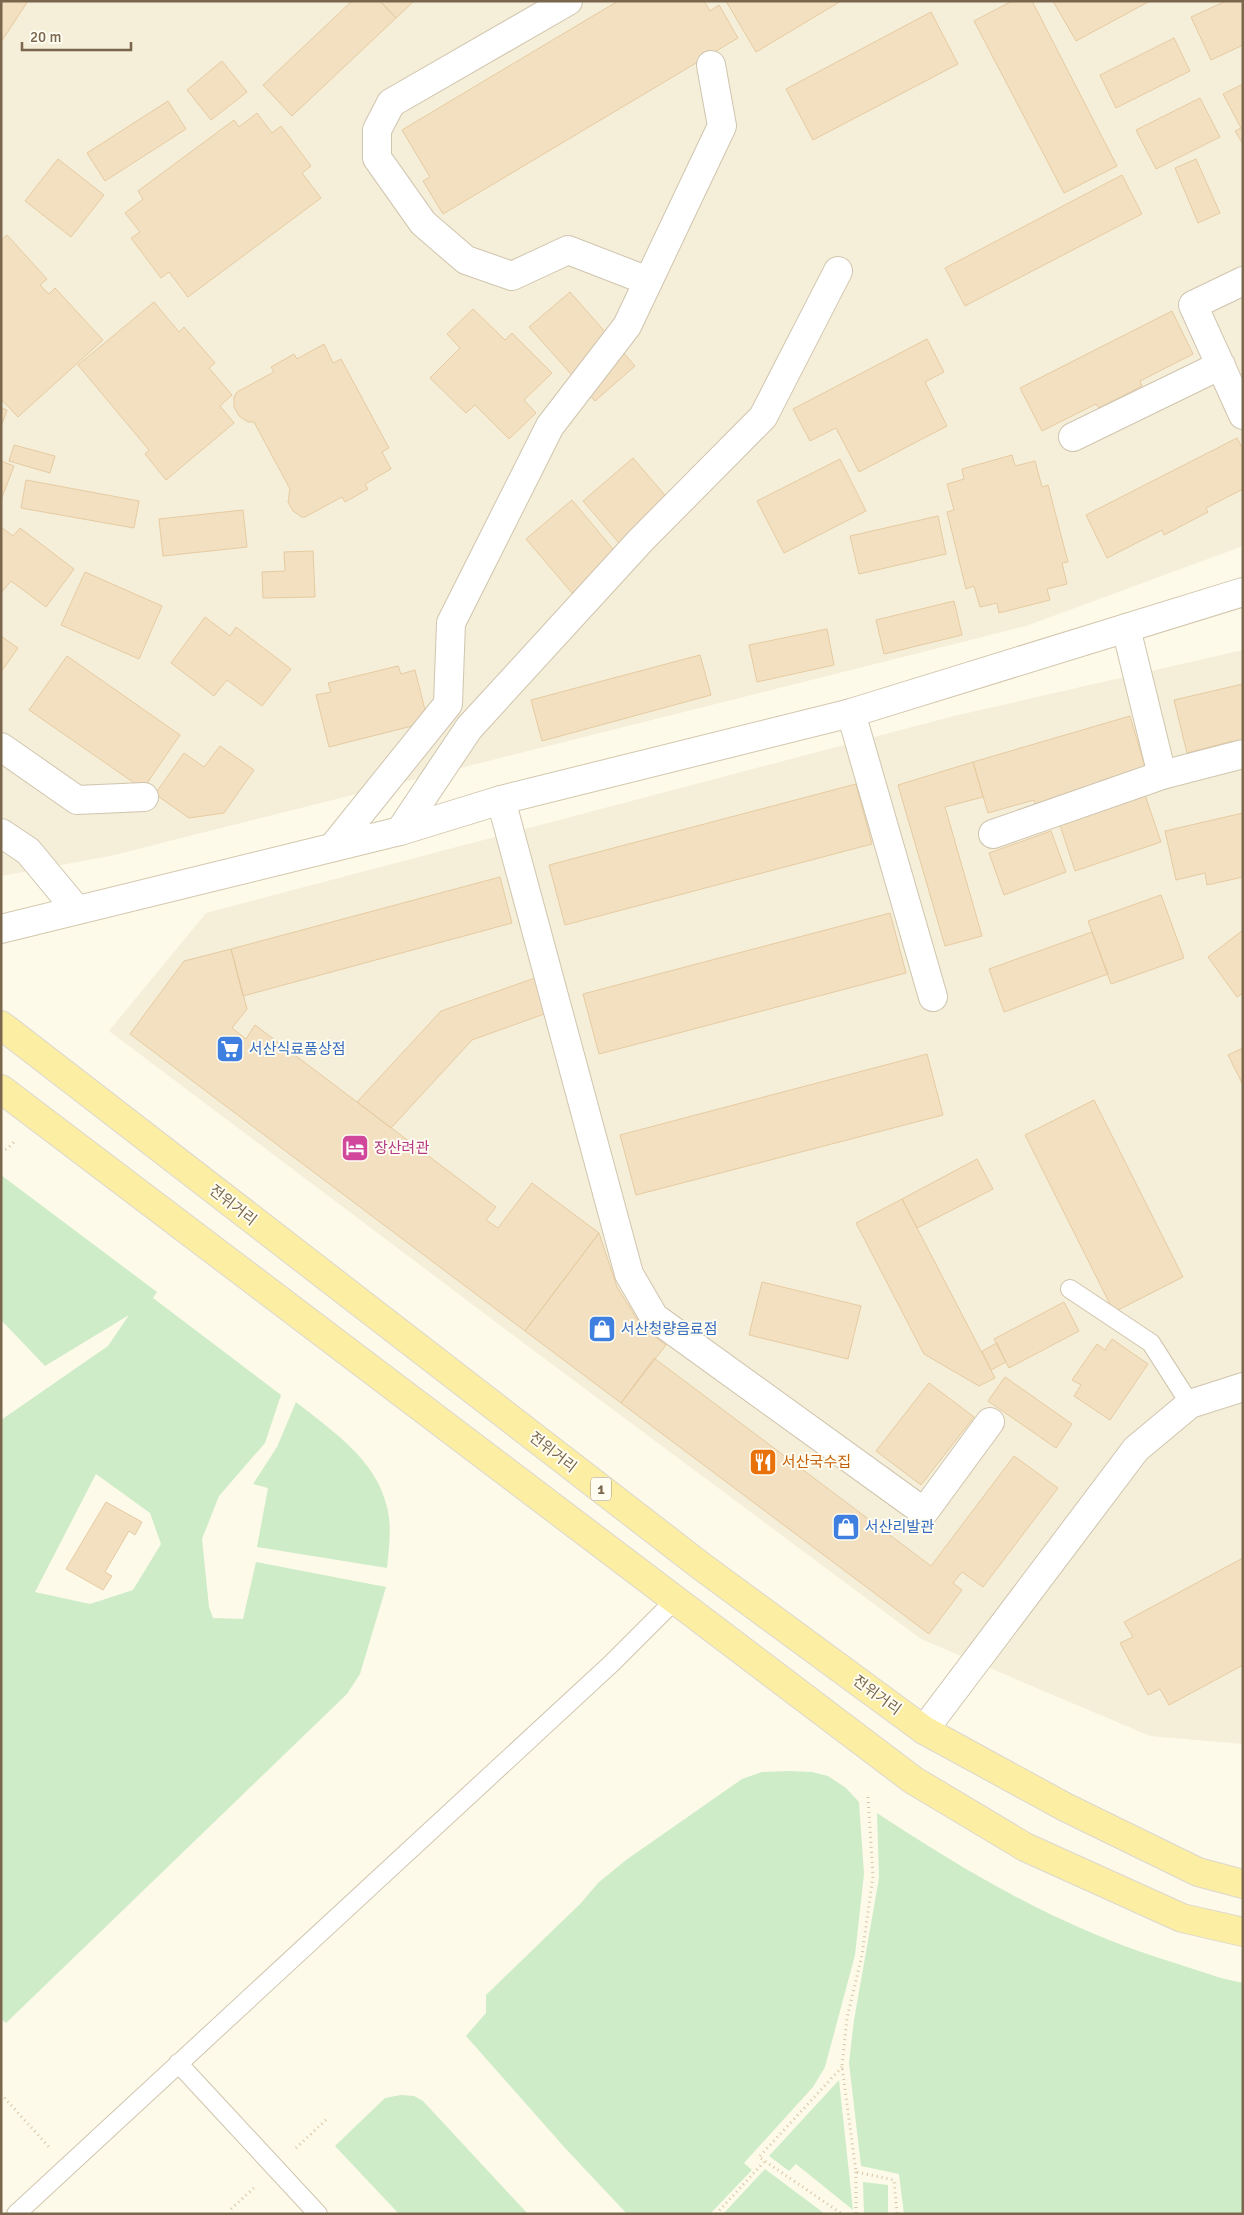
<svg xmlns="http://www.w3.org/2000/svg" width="1244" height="2215" font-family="Signika,'Noto Sans KR',sans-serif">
<rect width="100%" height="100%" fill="#fdfaea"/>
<path fill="#f5eed8" d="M1,1h1242v545l-217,80 -916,230 -109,20z
M1243,650v1094l-93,-8 -229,-97 -388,-289 -424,-319 97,-118 748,-197z"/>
<path fill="#ceecc7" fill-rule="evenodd" d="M1,1175l156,117 -4,6 128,97 -16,48 -46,53 -17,43 7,68 4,11 30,1 13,-57 130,25 -26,87 -13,20 -341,329 -5,-4v-599l107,-74 21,-31 -84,51 -44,-46zM96,1474l54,39 11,31 -28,46 -43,14 -55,-12z
M296,1402c36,29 80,57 91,105 5,19 2,42 0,61l-130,-21 11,-59 -15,-4 24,-37z
M791,1771l21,1 16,4 18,12 13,14 5,72 -9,81 -30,112 -12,20 -69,76 8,7 -42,44h-83l-62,-66 -99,-112 20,-23v-18l95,-92 17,-20 28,-23 116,-81 20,-7z
M877,1813c68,45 139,88 215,120 42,18 86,31 129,45l22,5v231h-339l-5,-40 -38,-8 -12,-103 5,-43 25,-142z
M839,2080l14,130 -57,-46 -7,7 -20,-15z
M401,2095l13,1 9,5 105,113h-129l-64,-68 50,-48z
M765,2169l60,45h-102z
M863,2182l25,3v29h-24z"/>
<path fill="#f3e0c1" stroke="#e6cba1" d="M1,1h27l-27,41z
M352,1h28l16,17 -104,98 -29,-31z
M380,1h34l-18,17z
M618,1h86l6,10 9,-6 19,33 -295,176 -20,-33 7,-4 -28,-47z
M726,1h115l-85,51z
M1012,1h20l85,165 -53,27 -90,-172z
M1053,1h97l-74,40z
M1226,1h17v44l-32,15 -20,-43z
M931,12l27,52 -145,76 -27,-51z
M1174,38l16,33 -74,37 -16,-33z
M222,61l25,31 -36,28 -24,-30z
M1243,84v60l-8,-13 6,-3 -18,-34z
M1200,98l20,39 -64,32 -20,-39z
M168,101l18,28 -81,52 -18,-28z
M257,113l15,20 9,-7 30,40 -9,7 19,25 -133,99 -19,-25 -8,6 -30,-40 9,-6 -15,-19 18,-14 -5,-8 96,-71 5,7z
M58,159l46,36 -33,42 -46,-36z
M1196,159l24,54 -22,10 -23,-55z
M1122,175l20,39 -177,92 -20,-38z
M7,235l40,44 -7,6 9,9 6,-6 48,52 -85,77 -17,-18v-159z
M570,292l65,74 -40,35 -66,-74z
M154,302l25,30 5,-5 31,36 -6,5 23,27 -12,11 14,17 -68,57 -21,-26 4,-4 -71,-85z
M473,309l32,31 7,-7 40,40 -28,27 12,13 -27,26 -34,-34 -9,8 -36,-35 30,-30 -13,-14z
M1172,311l21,43 -53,27 2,5 -43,22 -3,-4 -54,27 -22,-43z
M927,339l17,33 -19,10 22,44 -88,46 -23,-44 -26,13 -17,-32z
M324,344l9,19 8,-4 48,89 -7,4 9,17 -26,15 3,5 -23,13 -3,-5 -37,20h-3l-9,-6 -5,-9 2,-13 -36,-67h-6l-9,-6 -5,-9v-10l3,-5 37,-20 -3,-5 23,-13 3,5z
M1,408l6,2 -6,17z
M1237,438l6,11v40l-37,19 2,4 -44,23 -2,-5 -55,28 -21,-43z
M14,445l41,11 -5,17 -41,-12z
M1012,455l3,11 20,-5 7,26 6,-2 20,77 -6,1 5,21 -20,5 3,11 -51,13 -2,-10 -17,4 -6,-21 -8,3 -19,-77 7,-2 -7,-26 17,-5 -2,-10z
M633,458l36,42 -50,43 -36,-42z
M840,459l26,52 -82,42 -27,-52z
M1,461l13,5 -13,34z
M26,480l113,21 -5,27 -113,-20z
M572,500l46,55 -46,38 -46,-54z
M243,510l4,37 -84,9 -4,-37z
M938,516l8,38 -87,20 -9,-38z
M1,527l12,9 7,-8 54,41 -28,38 -35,-26 -10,12z
M313,551l2,46 -52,1 -1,-26 23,-1 -1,-19z
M85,572l77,34 -23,53 -78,-34z
M954,601l8,34 -78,19 -8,-34z
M205,617l25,19 6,-9 55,42 -29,37 -35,-26 -13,16 -43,-33z
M827,629l7,36 -77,17 -8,-37z
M1,636l17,12 -17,24z
M700,655l11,40 -169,46 -11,-41z
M67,656l113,79 -37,54 -114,-79z
M398,666l3,8 14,-4 13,52 -99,25 -13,-52 15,-3 -3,-9z
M1243,684v62l-9,2 -1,-7 -46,12 -13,-53z
M1130,716l15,51 -45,14 2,7 -66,19 -2,-7 -46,13 -15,-51z
M220,746l34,24 -30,43 -35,5 -34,-24 29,-41 20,14z
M973,762l10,35 -38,10 37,129 -37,10 -47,-161z
M856,784l16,60 -307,81 -16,-60z
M1145,795l16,47 -86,29 -15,-46z
M1243,813v64l-36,8 -2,-12 -29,7 -11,-49z
M1051,831l15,41 -62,23 -15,-42z
M500,877l12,46 -269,73 -12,-47z
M1161,895l23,63 -73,26 -23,-63z
M890,913l16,60 -307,81 -16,-60z
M1243,930v63l-6,4 -29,-40z
M1092,932l16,42 -104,38 -15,-43z
M231,949l16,60 -15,19 14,11 9,-14 241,182 -10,13 12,8 34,-45 67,50 -74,98 -395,-297 54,-73z
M535,978l12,35 -75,27 -81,88 -34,-26 84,-91z
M1243,1048v37l-15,-30z
M927,1054l16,61 -307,80 -16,-60z
M1094,1100l89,177 -69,35 -89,-177z
M977,1159l16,30 -76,39 -15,-29z
M902,1199l93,179 -16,8 -55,-32 -68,-131z
M599,1233l18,54 25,40 24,18 -45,58 -96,-72z
M762,1282l99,24 -13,53 -99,-24z
M1064,1302l15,29 -70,37 -15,-29z
M1112,1339l36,25 -38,56 -36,-24 7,-11 -9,-5 25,-36 8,6z
M997,1343l9,19 -15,8 -9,-19z
M654,1358l277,208 83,-110 44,32 -75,99 -21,-15 -9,11 9,7 -33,44 -308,-231z
M1005,1377l67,47 -16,24 -68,-47z
M929,1383l45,34 -53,68 -45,-34z
M106,1502l36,20 -7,13 -6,-4 -24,41 7,4 -9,14 -37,-21z
M1243,1558v107l-74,40 -9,-16 -12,6 -28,-52 13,-6 -9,-15z"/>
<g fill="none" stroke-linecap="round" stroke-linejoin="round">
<g stroke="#d0c5ae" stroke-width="20">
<path id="lane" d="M1070,1289l81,54 39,61
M178,2063l140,151
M16,2214l596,-551 63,-63"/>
</g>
<g stroke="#d0c5ae" stroke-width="30">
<path id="street" d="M568,1l-177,102 -14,27v28l46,65 43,37 46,16 56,-26 80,31
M1243,281l-50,24 50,110
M1073,437l148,-72
M1126,628l36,147
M851,713l82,284
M1,747l76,53 67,-3
M501,800l128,474 25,43 270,195 66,-90
M400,831l69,-103 172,-188 122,-123 75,-146
M1,833l27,18 49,59
M993,834l169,-59 81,-21
M333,847l115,-143 3,-81 99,-197 77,-100 95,-200 -11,-61
M924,1730l212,-281 54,-45 53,-17"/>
</g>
<g stroke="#d3c6ac" stroke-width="30">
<path id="secondary" d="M1,929l399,-98 101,-31 350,-87 392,-121"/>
</g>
<g stroke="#dcd7d0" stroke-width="30">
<path id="primary" d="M1,1025l700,541 223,164 141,77 133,65 45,12
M1,1089l912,691 112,67 157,71 61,14"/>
</g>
<path stroke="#d9c4a3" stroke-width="3" stroke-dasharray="1 4" stroke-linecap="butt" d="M1,1152l7,-4 8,-8
M868,1797l5,79 -11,79 -15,63 -5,48 14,106 38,8 3,34
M842,2067l-83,90 83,57
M1,2094l48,53
M296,2148l32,-30
M856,2172v42
M231,2209l24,-22
M716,2214l48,-52"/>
<use href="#lane" stroke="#fff" stroke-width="18"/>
<use href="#street" stroke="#fff" stroke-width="28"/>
<use href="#secondary" stroke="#fff" stroke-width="28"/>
<use href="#primary" stroke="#fceea2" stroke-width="28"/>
</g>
<defs>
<g id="supermarket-square" transform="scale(1.4375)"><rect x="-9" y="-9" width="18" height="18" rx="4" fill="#3f7fe0" stroke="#fffdf1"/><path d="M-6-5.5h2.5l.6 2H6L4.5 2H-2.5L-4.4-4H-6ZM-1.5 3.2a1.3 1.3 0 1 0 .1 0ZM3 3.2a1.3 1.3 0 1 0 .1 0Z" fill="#fff"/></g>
<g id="hotel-square" transform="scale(1.4375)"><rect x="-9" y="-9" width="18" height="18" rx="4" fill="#d1479c" stroke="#fffdf1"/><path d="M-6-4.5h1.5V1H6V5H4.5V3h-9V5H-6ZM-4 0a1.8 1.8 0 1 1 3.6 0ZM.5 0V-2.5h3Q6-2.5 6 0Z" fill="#fff"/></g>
<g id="shop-square" transform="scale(1.4375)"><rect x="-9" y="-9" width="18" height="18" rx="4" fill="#3f7fe0" stroke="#fffdf1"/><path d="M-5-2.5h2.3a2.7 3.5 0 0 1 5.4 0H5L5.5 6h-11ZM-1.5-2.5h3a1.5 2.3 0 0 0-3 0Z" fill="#fff"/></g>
<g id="restaurant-square" transform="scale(1.4375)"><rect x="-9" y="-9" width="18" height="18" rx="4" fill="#e8710a" stroke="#fffdf1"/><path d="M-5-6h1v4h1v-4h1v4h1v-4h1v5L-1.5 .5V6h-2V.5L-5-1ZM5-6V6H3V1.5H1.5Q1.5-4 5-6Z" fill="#fff"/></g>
</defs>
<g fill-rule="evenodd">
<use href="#supermarket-square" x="230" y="1049"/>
<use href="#hotel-square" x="355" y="1148"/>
<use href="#shop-square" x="602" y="1329"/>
<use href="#restaurant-square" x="763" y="1462"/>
<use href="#shop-square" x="846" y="1527"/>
</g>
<g text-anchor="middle" stroke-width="4" stroke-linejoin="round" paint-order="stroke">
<rect fill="#fffdf1" stroke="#a1937e" stroke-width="1" x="591" y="1477.5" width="20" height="23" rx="4"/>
<g font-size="14" font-weight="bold" fill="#79664c">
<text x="601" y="1494">1</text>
</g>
<g font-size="15" fill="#366cbe" stroke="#fffdf1" text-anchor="start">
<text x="249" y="1054">서산식료품상점</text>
<text x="621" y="1334">서산청량음료점</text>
<text x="865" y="1532">서산리발관</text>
</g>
<g font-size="15" fill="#b23c85" stroke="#fffdf1" text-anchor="start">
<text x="374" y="1153">장산려관</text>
</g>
<g font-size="15" fill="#79664c" stroke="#fffdf1">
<text transform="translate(233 1205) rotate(38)" y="5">전위거리</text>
<text transform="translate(553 1452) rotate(38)" y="5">전위거리</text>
<text transform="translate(877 1695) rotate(36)" y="5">전위거리</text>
</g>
<g font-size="15" fill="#c56008" stroke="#fffdf1" text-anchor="start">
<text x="782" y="1467">서산국수집</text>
</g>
</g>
<rect width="1244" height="2215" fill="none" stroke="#79664c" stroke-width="5"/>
<path d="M22 42v8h109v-8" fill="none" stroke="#79664c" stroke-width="2.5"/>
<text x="30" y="42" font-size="15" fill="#79664c" stroke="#fffdf1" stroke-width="4" paint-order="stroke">20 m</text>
</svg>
